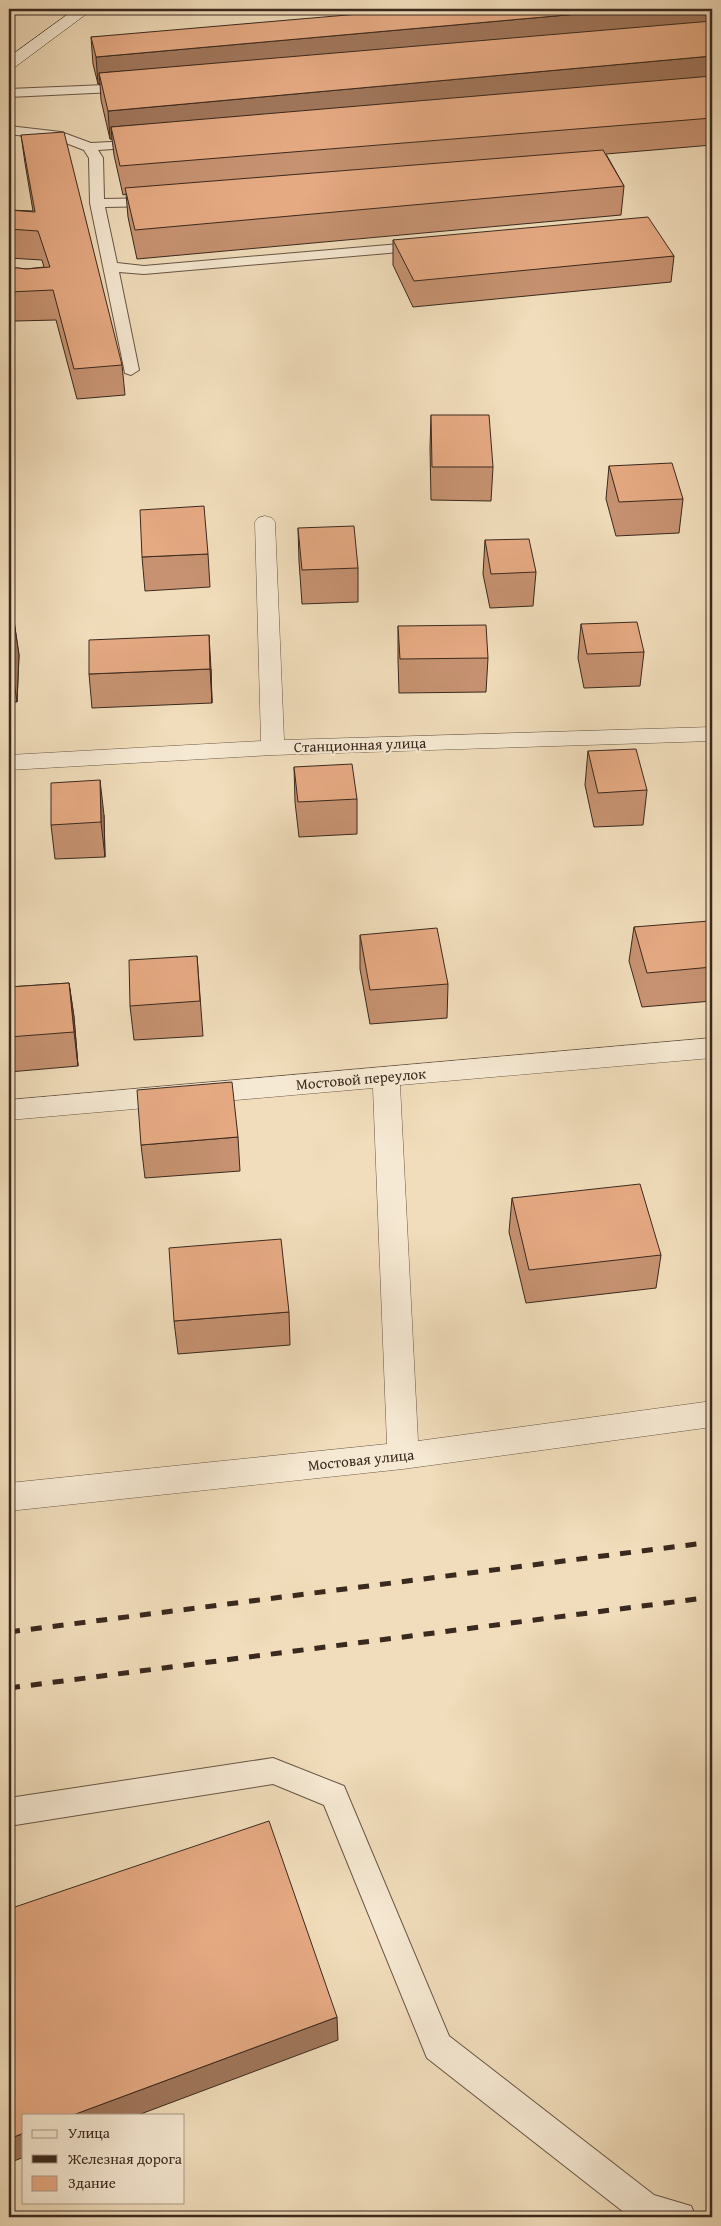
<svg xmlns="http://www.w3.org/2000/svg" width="721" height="2226" font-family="'Gentium Book Plus',serif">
<rect width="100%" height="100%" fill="#f1ddbb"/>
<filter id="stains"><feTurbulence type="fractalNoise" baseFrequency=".004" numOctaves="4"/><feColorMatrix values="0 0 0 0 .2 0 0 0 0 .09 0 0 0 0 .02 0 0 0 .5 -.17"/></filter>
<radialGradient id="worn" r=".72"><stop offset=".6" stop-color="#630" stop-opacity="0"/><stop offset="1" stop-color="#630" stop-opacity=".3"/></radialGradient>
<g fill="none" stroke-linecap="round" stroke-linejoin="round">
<g stroke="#685645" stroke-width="2">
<path id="lane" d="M130,84l7,4 -2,3 -126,6v-8z
M9,126l52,6 30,11 58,-3 2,3 -2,3 -5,1 -46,3 5,8 1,41 52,-1 7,4 -7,4 -51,1 12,56 27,3 279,-24 7,4 -7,4 -279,24 -25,-2 20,98 -8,5 -6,-2 -35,-170 -1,-45 -5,-8 -26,-10 -49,-6z
M273,1758l71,28 105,250 205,159 37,11 5,11h-66l-203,-159 -103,-253 -51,-21 -264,42v-28z"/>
</g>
<g stroke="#685645" stroke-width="1">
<path id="street" d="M265,516l7,2 3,4 9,218 428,-13v14l-439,14 -264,15v-15l252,-14 -6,-219 3,-4z
M712,1038v20l-312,27 18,356 294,-40v26l-309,42 -394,42v-28l378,-39 -14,-356 -364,32v-20z"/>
</g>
<g stroke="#3a291e" stroke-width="1">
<path id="secondary" d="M75,9h18l-78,58 -6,2v-12z"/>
</g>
<use href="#lane" fill="#f6e9d3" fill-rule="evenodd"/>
<use href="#street" fill="#f6e9d3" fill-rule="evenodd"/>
<use href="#secondary" fill="#f6e9d3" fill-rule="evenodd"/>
<path stroke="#3a291e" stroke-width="5" stroke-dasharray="11 11" stroke-linecap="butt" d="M9,1632l703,-90
M9,1688l703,-91"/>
</g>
<path fill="#c69271" stroke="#3a291e" d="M712,9v136l-106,9 18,32 -3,29 -484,44 -9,-42 -2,-23 -3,1 -9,-40 -2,-16h-2l-9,-39 -1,-16h-2l-5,-20 -2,-27z
M21,135l101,230 3,30 -48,4 -21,-79 -40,1h-7v-54l17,2 18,-2 -2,-7 -33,-2v-48l24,1 -8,-48z
M393,240l281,16 -3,26 -258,25 -20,-42z
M431,415l62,52 -2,34 -60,-1 -1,-52z
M609,466l74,33 -4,34 -63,3 -10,-37z
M298,528l60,40v34l-56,2 -3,-43z
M485,540l51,32 -3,34 -43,2 -7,-34z
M208,554l2,33 -65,4 -3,-34z
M9,621h5l5,34 -2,47h-8z
M581,624l63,28 -4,34 -56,2 -6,-30z
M398,626l90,32 -2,34 -87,1 -1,-33z
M211,669l1,34 -120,5 -3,-34z
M588,751l59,39 -4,35 -49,2 -9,-42z
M294,767l63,32v35l-58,3 -4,-35z
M104,815l1,42 -50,2 -4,-34z
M634,927l78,4v70l-70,6 -13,-46z
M360,935l88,49 -1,34 -77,6 -10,-55z
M197,956l6,80 -69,4 -4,-34z
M69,983l5,34 4,49 -69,6v-85z
M238,1137l2,34 -95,7 -4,-33z
M512,1198l149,57 -5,33 -130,15 -17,-71z
M289,1312l1,33 -112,9 -4,-33z"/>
<path fill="#a1775c" stroke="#3a291e" d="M634,9h78v19l-613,45 1,11h-2l-2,-27z
M712,56v27l-601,44 1,12h-2l-2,-28z
M14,621l5,34 -2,47 -5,-34z
M209,635l2,34 1,34 -2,-34z
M100,780l4,35 1,42 -4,-35z
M69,983l5,34 4,49 -4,-34z
M337,2017l1,23 -200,75h-65z
M24,2133v24l-15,6v-24z"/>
<path fill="#e6aa83" stroke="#3a291e" d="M417,9h217l-538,48 -5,-20z
M712,21v35l-604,55 -9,-38z
M712,76v42l-592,48 -9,-39z
M64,132l58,233 -48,4 -21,-79 -44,2v-25l17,2 24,-2 -12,-36 -29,-2v-19l26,2 -14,-77z
M603,150l21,36 -489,44 -10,-42z
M648,217l26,39 -260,25 -21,-41z
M431,415h58l4,52h-61z
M672,463l11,36 -64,3 -10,-36z
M204,506l4,48 -66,3 -2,-47z
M354,526l4,42 -56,2 -4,-42z
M529,539l7,33 -45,2 -6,-34z
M9,621h5l-2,47h-3z
M637,622l7,30 -57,2 -6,-30z
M486,625l2,33 -88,1 -2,-33z
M209,635l1,34 -121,5v-34z
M636,749l11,41 -49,3 -10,-42z
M352,764l5,35 -59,3 -4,-35z
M100,780l1,42 -50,3v-42z
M709,921l3,10v36l-65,6 -13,-46z
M437,928l11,56 -78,6 -10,-55z
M197,956l3,45 -70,5 -1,-46z
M69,983l5,49 -65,5v-50z
M232,1082l6,55 -97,8 -4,-55z
M640,1184l21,71 -132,15 -17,-72z
M281,1239l8,73 -115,9 -5,-73z
M269,1821l68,196 -264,98h-49v18l-15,6v-230z"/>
<g text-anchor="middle" stroke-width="4.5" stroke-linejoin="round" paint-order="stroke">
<g font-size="15" fill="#3a291e" stroke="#f6e9d3">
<text transform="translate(360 745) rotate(-2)" y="5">Станционная улица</text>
<text transform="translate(361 1079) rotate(-5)" y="5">Мостовой переулок</text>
<text transform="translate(361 1460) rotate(-6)" y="5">Мостовая улица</text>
</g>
</g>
<rect width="721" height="2226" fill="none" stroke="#f1ddbb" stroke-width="30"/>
<rect x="10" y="10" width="701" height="2206" fill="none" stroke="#3a291e" stroke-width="2.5"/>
<rect x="15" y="15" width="691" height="2196" fill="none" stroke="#3a291e"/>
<rect x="22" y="2114" width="162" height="90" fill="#f6e9d3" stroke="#ab9c8b"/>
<rect x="32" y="2130" width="25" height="8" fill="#f6e9d3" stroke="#ab9c8b"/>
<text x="68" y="2138" font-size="15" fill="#3a291e">Улица</text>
<rect x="32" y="2155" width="25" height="8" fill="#3a291e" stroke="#ab9c8b"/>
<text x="68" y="2164" font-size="15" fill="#3a291e">Железная дорога</text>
<rect x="32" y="2176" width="25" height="15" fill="#e6aa83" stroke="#ab9c8b"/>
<text x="68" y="2188" font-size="15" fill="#3a291e">Здание</text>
<rect width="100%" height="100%" filter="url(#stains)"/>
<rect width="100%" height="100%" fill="url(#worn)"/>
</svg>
